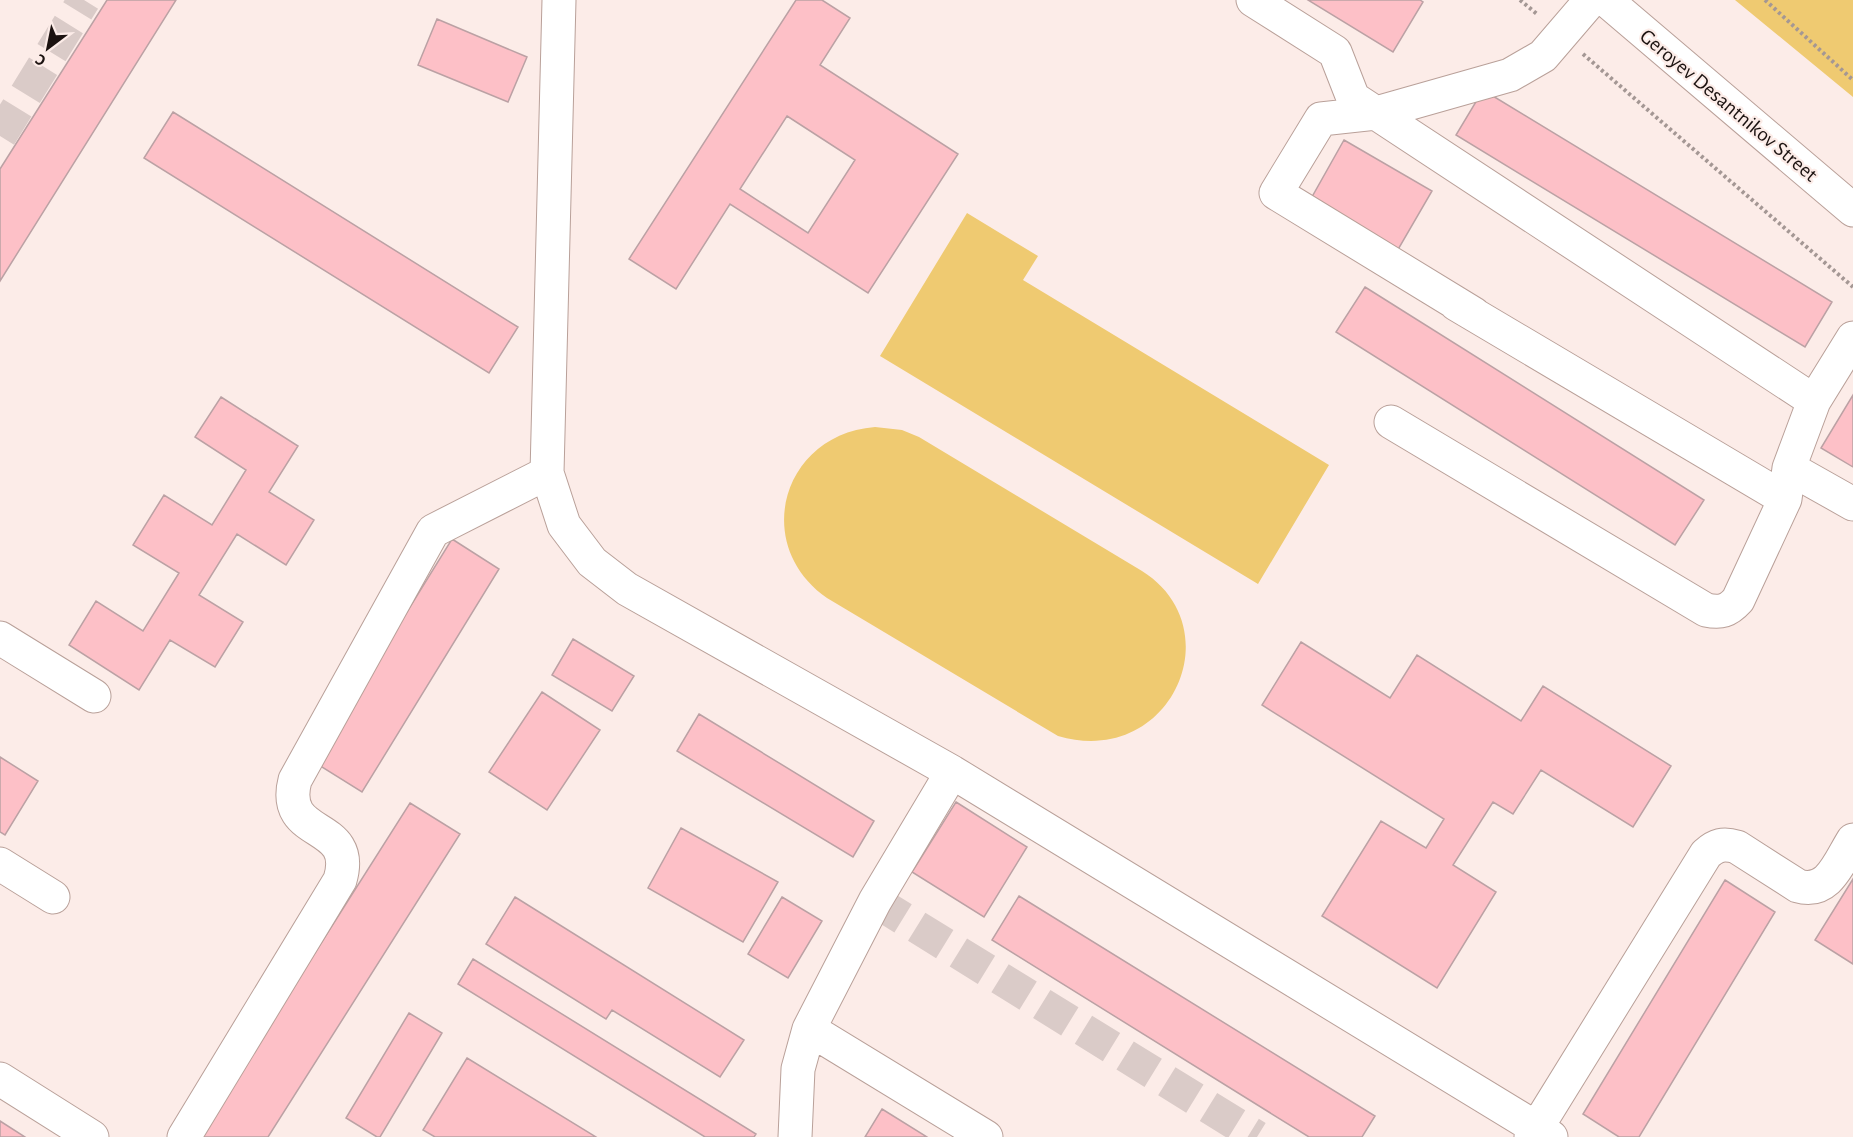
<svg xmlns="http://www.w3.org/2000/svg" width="1853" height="1137" font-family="'Alegreya Sans',sans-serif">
<rect width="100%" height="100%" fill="#fcece8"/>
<path fill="#efca71" d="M1735,0h118v97z
M967,213l71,43 -15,24 306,185 -71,119 -378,-228z
M875,427l27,3 17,7 223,134c91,57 29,198 -84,165l-231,-138c-77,-54 -44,-164 48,-171z"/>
<path fill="#fdc0c7" stroke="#bba1a4" stroke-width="1.5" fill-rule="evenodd" d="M107,0h69l-176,281v-112z
M796,0h26l28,18 -30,47 138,89 -90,139 -138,-89 -54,85 -47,-30zM787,116l68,44 -47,73 -68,-44z
M1308,0h112l3,2 -30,50z
M437,19l90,38 -19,45 -90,-37z
M1483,90l349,212 -27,45 -349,-212z
M173,112l345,215 -29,46 -345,-215z
M1344,140l88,51 -36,62 -88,-49z
M1365,287l339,213 -29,45 -339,-213z
M1853,395v72l-32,-19z
M221,397l77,49 -29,46 45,28 -28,45 -49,-31 -38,61 44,27 -28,45 -45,-27 -31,50 -70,-45 27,-44 47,30 36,-58 -46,-28 31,-50 48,30 34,-55 -51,-33z
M452,539l47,30 -137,223 -48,-30z
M573,639l61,37 -22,35 -60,-36z
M1301,642l89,56 27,-43 104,66 22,-35 128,80 -38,61 -92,-57 -28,44 -20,-12 -40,63 43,27 -59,96 -115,-72 59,-95 45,27 18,-29 -182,-114z
M542,692l58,38 -53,80 -58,-38z
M699,714l175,107 -21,36 -176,-106z
M0,757l38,24 -33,54 -5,-3z
M956,802l71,45 -43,70 -72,-45z
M410,803l50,31 -192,303h-70z
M681,828l97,54 -35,60 -95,-54z
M1853,879v85l-38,-24z
M1725,880l50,32 -136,225h-20l-36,-23z
M1019,896l356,220 -13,21h-53l-317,-197z
M515,897l229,143 -24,37 -108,-67 -6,9 -120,-75z
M782,897l40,24 -34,57 -40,-24z
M473,959l283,175 -2,3h-49l-247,-153z
M409,1013l33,20 -62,104h-3l-31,-19z
M467,1058l129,79h-161l-12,-7z
M882,1109l45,28h-62z
M0,1121l25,16h-25z"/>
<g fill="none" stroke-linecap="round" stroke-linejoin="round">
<path stroke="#dacbc8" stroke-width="33" stroke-dasharray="33 16" stroke-linecap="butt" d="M0,136l84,-136
M875,901l382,236"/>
<g stroke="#b9a099" stroke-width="35">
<path id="minor" d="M559,0l-12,473 17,52 28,37 35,27 325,183 599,365
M1253,0l82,52 18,46 461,303
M1606,0l247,210
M1456,304l329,195
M1474,314l-198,-121 45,-74 55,-6 134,-38 33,-19 48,-56
M1391,422l315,188c15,3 22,1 32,-10l47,-101 4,-31 25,-67 39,-63
M1789,468l64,36
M0,638l94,58
M0,864l53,33
M809,1029l177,108
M0,1079l92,58
M184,1137l156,-257c18,-61 -61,-39 -45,-100l138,-249 114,-58
M795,1137l3,-68 11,-40 66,-128 77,-129
M1531,1137l175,-283c10,-9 17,-11 31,-7l61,39c31,9 41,-24 55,-46"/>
</g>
<path stroke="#a49794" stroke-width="4" stroke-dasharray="3 3" stroke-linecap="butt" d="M1520,0l17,14
M1765,0l88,80
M1583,54l270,233"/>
<use href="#minor" stroke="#fff" stroke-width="33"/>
</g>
<g text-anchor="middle" stroke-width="4.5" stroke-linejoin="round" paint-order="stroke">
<g font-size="21" fill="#1b1210" stroke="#fcece8">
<text transform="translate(1729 105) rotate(40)" y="7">Geroyev Desantnikov Street</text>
</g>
</g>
<g transform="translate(48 48) rotate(212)" stroke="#fcece8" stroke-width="4.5" paint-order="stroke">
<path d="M0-4.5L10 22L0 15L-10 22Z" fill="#1b1210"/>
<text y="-9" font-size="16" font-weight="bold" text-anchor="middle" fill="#1b1210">С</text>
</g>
</svg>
